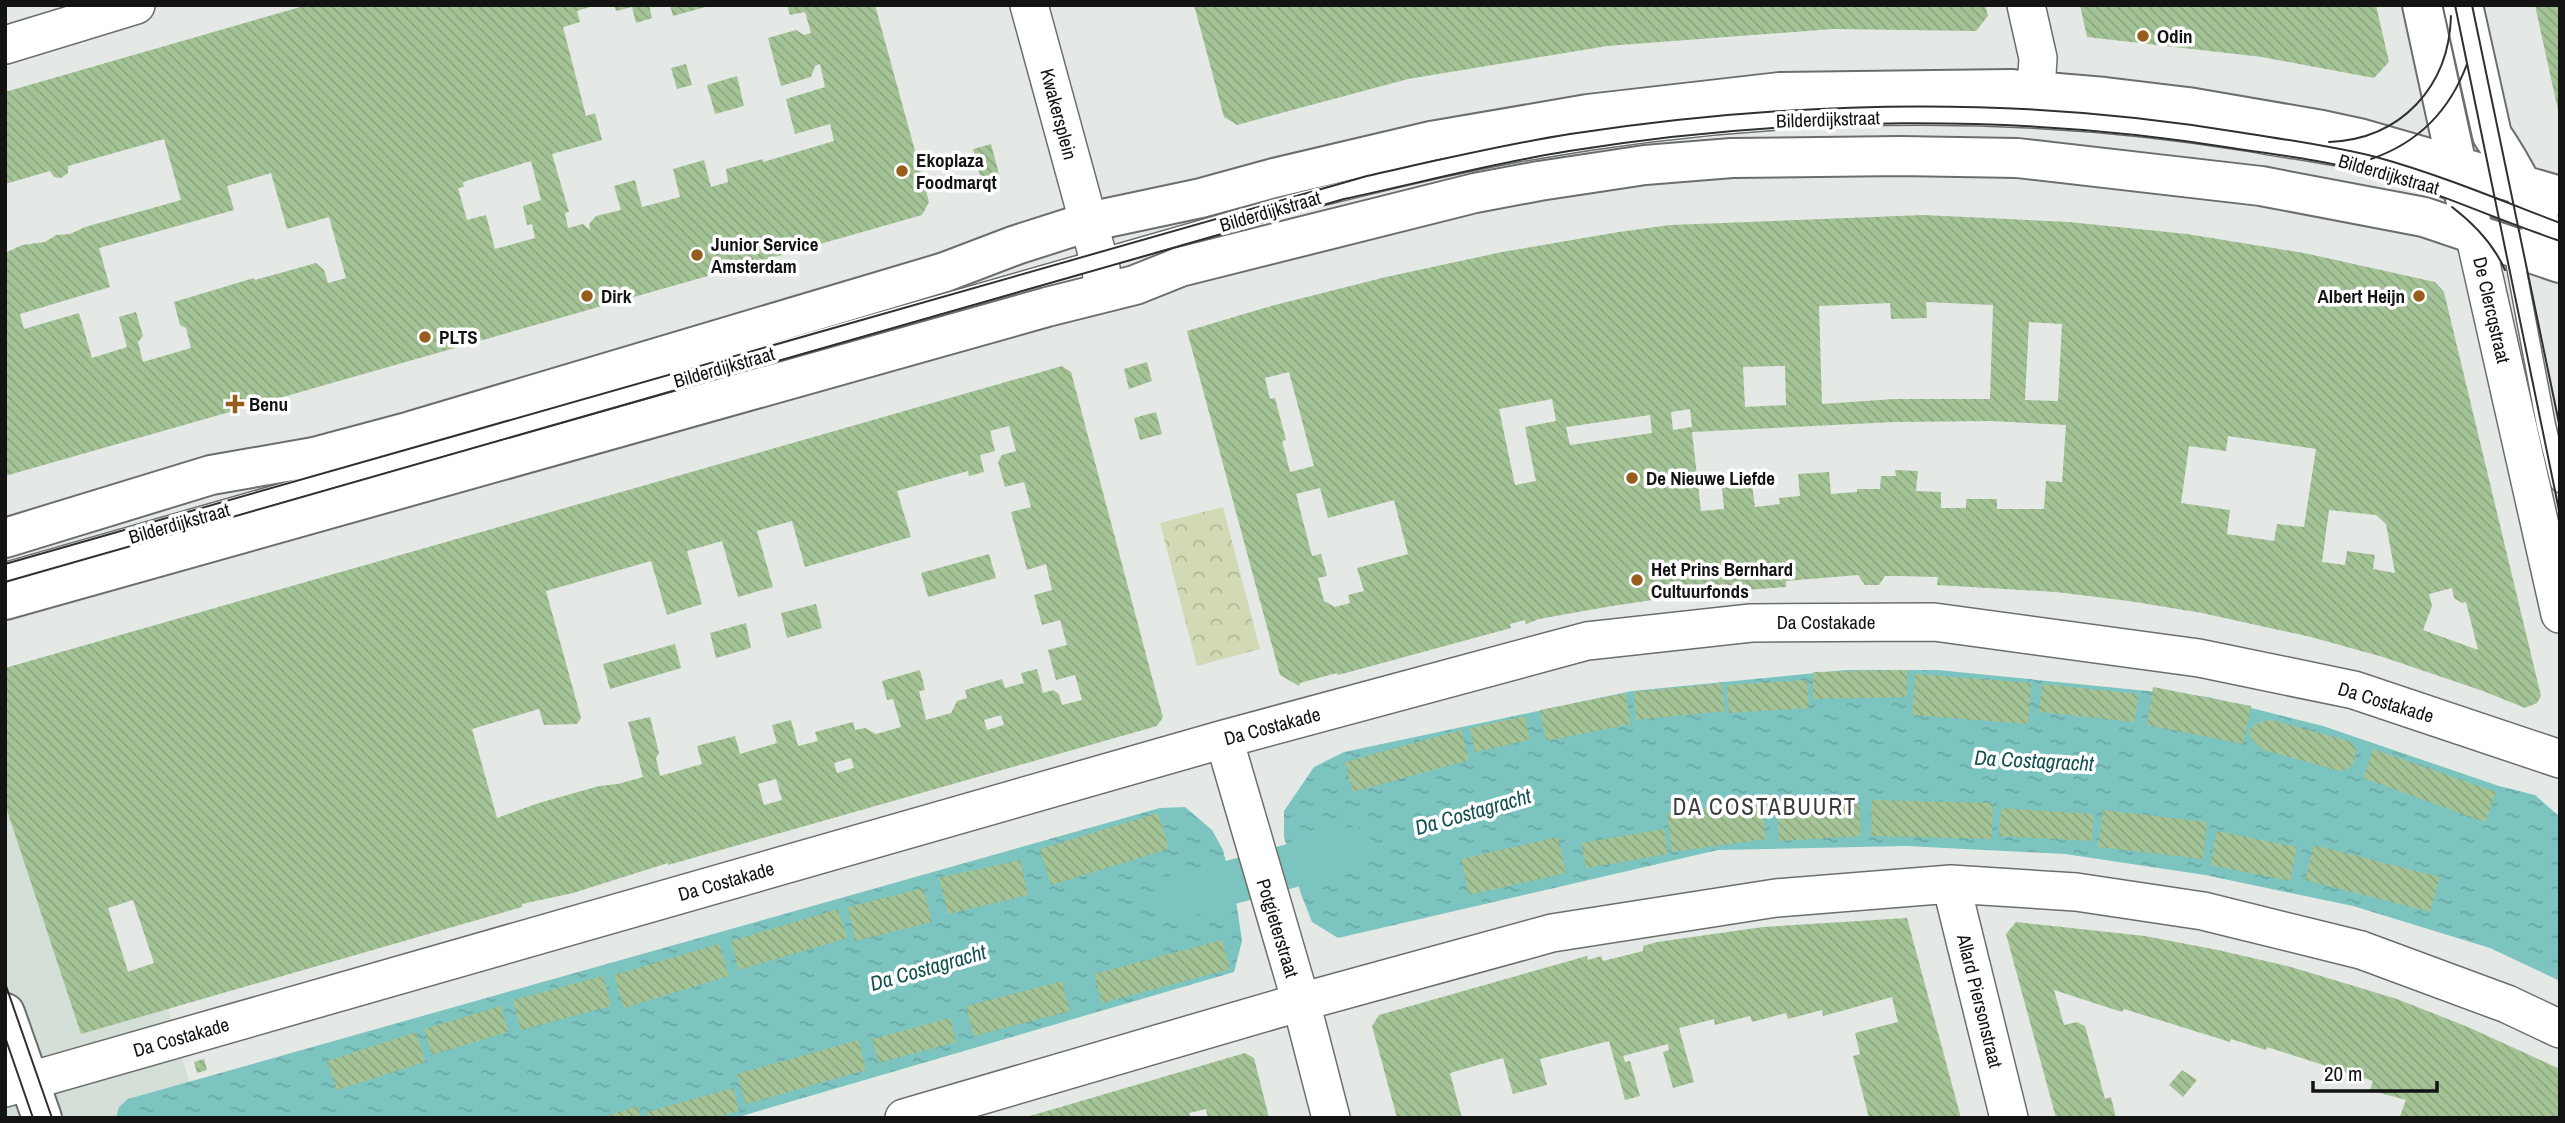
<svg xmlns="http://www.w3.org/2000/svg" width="2565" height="1123" font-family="'Archivo Narrow',sans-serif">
<defs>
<pattern id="forest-crowns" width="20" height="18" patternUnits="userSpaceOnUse" patternTransform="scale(1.75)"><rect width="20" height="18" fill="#d1d9b5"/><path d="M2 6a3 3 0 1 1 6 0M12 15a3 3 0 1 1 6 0" fill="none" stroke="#b2b99b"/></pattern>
<pattern id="water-ripples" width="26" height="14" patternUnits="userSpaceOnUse" patternTransform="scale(1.75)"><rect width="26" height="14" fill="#7cc4c0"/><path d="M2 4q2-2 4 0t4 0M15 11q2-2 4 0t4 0" fill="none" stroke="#6aa8a4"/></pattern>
<pattern id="building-back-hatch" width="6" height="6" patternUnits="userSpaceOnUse" patternTransform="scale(1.75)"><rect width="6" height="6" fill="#a4c396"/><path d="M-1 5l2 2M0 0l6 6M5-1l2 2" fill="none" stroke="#8ca780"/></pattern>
</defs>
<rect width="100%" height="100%" fill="#e5e9e6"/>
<path fill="#d4dfd7" d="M77,763l46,141 -15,4 20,63 26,-8 46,155h-195v-335z"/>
<path fill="url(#forest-crowns)" d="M1223,507l37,142 -63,17 -37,-143z"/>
<path fill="url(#water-ripples)" d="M1846,670h92l270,27 115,29 176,60 36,9 25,22v164l-70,-33 -137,-42 -148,-31 -140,-21 -159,-8 -188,4 -380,88 -26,-16 -11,-28 -17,-57v-26l30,-44 30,-15 288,-61z
M1185,807l27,23 11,20 14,57 5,34 -8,31 -499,146h-619l3,-11 9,-8 1032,-291z"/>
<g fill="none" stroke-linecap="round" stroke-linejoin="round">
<path stroke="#7cc4c0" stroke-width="44" d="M1175,898l176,-49"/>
</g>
<path fill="url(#building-back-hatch)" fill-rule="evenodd" d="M307,5h289l-19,6 3,11 -17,5 23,89 9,-3 7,27 -50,14 17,58 -4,1 3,15 15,-4 7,6 -1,-6 7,-8 25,-6 -7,-24 21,-6 7,27 38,-10 -7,-28 31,-9 7,27 17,-5 -2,-13 37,-10v3l71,-21 -4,-17 -35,10 -9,-35 39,-12 -5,-23 -5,2 -4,11 -30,9 -13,-48 28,-8 8,5 7,-2 -6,-21 -15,3 -3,-10h88l54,197 -7,13 -917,261v-223l17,-8 23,-3 11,-7 14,-1 15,-7 96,-27 -17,-61 -96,27v7l-7,5 -7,-1 -4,-6 -45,13v-92zM531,161l10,39 -18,6 4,19 5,-1 3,14 -40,11 -9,-34 -19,5 -9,-32 6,-1 -1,-5zM271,173l16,56 42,-12 17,61 -18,5 -4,-13 -8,-7 -61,17 -1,-2 -80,24 6,23 6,3 5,20 -48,14 -5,-20 5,-6 -7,-24 -17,5 8,30 -35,11 -13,-45 -55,16 -4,-15 90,-27 -11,-39 135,-38 -7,-24z
M614,5h35l3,13 -16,5 -4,-16 -16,4z
M670,5h39v1l-36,10z
M1194,5h791l3,11 -12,15 -143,-2 -226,17 -199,33 -171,46 -13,-8z
M2080,5h296l13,57 -15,16 -112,-21 -175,-20z
M2535,5h25v110h-1z
M686,64l6,21 -15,4 -6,-21z
M737,76l7,30 -29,8 -8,-29z
M991,144l8,30 -18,5 -8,-30z
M1923,215l146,7 118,12 117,19 131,29 9,10 97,404 -4,7 -12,5 -42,-17 -100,-34 -72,-20 -109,-24 -73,-12 -73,-9 -119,-7 1,-8 -40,-1h-13l-6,9h-14l-7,-10 -72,6v6l-93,7 -81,12 -73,13 -13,5 -1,-4 -15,4 1,4 -169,46 -5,1v-2l-37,10 -1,3 -19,-11 -93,-344 84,-25 115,-29 116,-25 117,-20 51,-7zM1926,302l67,3 -3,94h-96l-72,5 -3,-98 71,-3 1,16 36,-1zM2029,322l33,2 -4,77 -33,-1zM1785,366l1,39 -41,2 -2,-40zM1289,372l25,94 -24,6 -8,-31 4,-1 -11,-42 -5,1 -5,-21zM1552,399l4,22 -31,6 11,54 -21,4 -16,-76zM1690,409l2,18 -19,3 -2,-18zM1650,415l2,18 -82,12 -4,-18zM1990,421l76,4 -4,57 -16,-1 -2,28h-47v-10h-31v9h-25v-16l-25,-1 2,-20 -23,-1 1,6h-15l-1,13h-23v3l-26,2 -2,-22 -31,2 2,22 -21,2 1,6 -25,3 -3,-22 -30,3 2,21 -23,2 -9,-79 202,-10zM2228,436l88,13 -12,78 -27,-3 -3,17 -47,-7 3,-24 -49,-7 8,-57 37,5zM1320,488l8,30 66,-18 14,54 -51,14 7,23 -16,4 2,8 -15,4 -11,-6 -6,-23 9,-2 -6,-22 -9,2 -16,-62zM2329,510l47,5 10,9 9,49 -22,-4 2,-14 -28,-4 -2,14 -23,-3zM2452,588l2,10 8,5 4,-1 12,48 -55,-20 9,-24 -3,-12z
M1147,362l5,19 -23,8 -5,-20z
M1062,366l9,6 86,324 6,21 -6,9 -489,139v-2l-95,30 -51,11v3l-441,127 -76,-230v-136zM1009,426l7,25 -14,4 -4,7 7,25 19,-5 7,25 -20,5 16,58 19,-6 6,26 -18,5 8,30 18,-5 7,25 -19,5 8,30 19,-5 7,25 -20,5 -3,-11 -6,-4 -10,3 -6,-24 -16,4 3,10 -19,5 -3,-9 -37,11 2,8 -10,3 -6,12 -25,7 -7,-29 6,-1 -5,-20 -38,11 5,19 6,-1 8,28 -25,7 -11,-6 -10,2 -2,-8 -38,10 3,9 -20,5 -7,-26 -19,5 5,18 -37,11 -5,-18 -38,10 5,18 -42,12 -4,-18 3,-5 -9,-36 -22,5 15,55 -25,7 -19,2 -60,17 -42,15 -25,-89 67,-20 5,16 33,-1 4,-6 -35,-127 105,-30 16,54 35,-11 -15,-53 35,-10 16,56 35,-10 -16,-56 35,-10 13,46 106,-30 -14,-46 71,-20 1,5 15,-4 -4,-17 15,-4 -5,-20zM1001,715l3,10 -17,5 -3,-10zM851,758l3,10 -17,5 -3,-10zM776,779l6,21 -18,5 -6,-21zM133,900l21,63 -26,9 -20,-64z
M1156,412l6,22 -22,6 -6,-22z
M989,554l7,24 -68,19 -7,-24z
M816,604l6,24 -35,10 -6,-25z
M746,623l5,25 -35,10 -6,-25z
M675,644l6,24 -71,21 -7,-25z
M1907,670v27l-94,2v-27z
M1915,674l116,9 -3,41 -116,-9z
M1807,680l2,28 -80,5 -2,-28z
M1722,683l3,28 -89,9 -2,-28z
M2042,684l96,10 -3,28 -96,-10z
M2153,687l98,19 -8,38 -96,-19z
M1625,693l6,31 -85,17 -6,-31z
M1525,716l5,24 -55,12 -5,-24z
M2271,720l78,21 7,7 -2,15 -6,6 -8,2 -77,-21 -11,-10 -4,-10 12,-8z
M1461,730l8,30 -116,32 -8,-30z
M2373,749l123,43 -11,30 -122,-44z
M1872,800l121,3 -1,36 -121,-3z
M1761,801l5,38 -94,13 -5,-38z
M1859,803l2,33 -82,5 -2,-33z
M2001,808l92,6 -1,27 -93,-5z
M2103,810l104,12 -4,37 -105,-12z
M1158,813l11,36 -118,36 -11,-36z
M1664,829l4,25 -82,14 -5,-25z
M2217,831l80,16 -7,34 -80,-16z
M1558,837l8,36 -97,22 -8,-36z
M2314,845l126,32 -10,35 -125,-32z
M1020,860l8,35 -80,19 -9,-36z
M923,888l9,34 -77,19 -7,-34z
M838,909l9,29 -108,32 -8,-29z
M1907,918l54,200h-92l-16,-62 7,-2 -5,-21 43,-11 -6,-25 -69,19 -1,-6 -34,9 -2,-6 -34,9 -2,-6 -35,9 -1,-6 -35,9 15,54 -21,6 -10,-36 6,-2 -1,-6 -45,12 2,6 5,-1 10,35 -15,4 -16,-59 -69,18 7,26 -34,9 -10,-36 -53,15 12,45h-65l-25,-92 7,-11 208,-59 1,4 13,-4 2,5 40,-10v-5l14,-4 106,-15z
M2016,922l129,14 73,14 73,17 106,32 71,28 92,42v49h-155l-5,-2 6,-16 -36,-10 3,-9 -106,-34 -1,3 -35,-11 -1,3 -106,-33 -2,3 -68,-22 10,35 13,-3 8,4 20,73 6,-2 5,21h-60l-50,-184z
M1222,940l8,29 -128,34 -8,-29z
M719,944l10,32 -105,32 -10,-33z
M603,976l8,30 -90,24 -8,-30z
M1062,981l8,30 -96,25 -8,-30z
M501,1006l7,26 -76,23 -8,-26z
M950,1018l6,24 -77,21 -7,-24z
M416,1032l9,30 -88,28 -10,-29z
M858,1040l8,30 -120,34 -9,-30z
M1245,1053l9,5 15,60h-61l-2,-9 -17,4 2,5h-168z
M204,1059l3,11 -10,3 -3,-11z
M2182,1070l15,10 -14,17 -14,-12z
M733,1088l6,23 -24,7h-66l-2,-6z
M638,1106l3,12h-38v-1z"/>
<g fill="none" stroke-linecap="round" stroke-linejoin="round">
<g stroke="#6b6f6c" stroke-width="21">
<path id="service" d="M2512,245l34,180 14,58
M5,572l1286,-368c76,-19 152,-38 229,-52 240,-43 490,-50 730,-10 37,7 76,11 113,20 59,15 116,41 174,62"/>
</g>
<g stroke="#6b6f6c" stroke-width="40">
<path id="minor" d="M1029,5l72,263 2,23
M2026,5l12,53 -2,32
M5,45l131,-40
M2474,233l86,381
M1224,739l77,263 30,116
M1951,884l58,234
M5,1088l1219,-349 363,-98 164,-18 183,-1 265,36 155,32 206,69
M904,1118l397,-116 251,-69 224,-35 175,-14 125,8 127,19 158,39 146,54 53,25"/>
</g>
<g stroke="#6b6f6c" stroke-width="42">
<path id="tertiary" d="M2422,5l35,161 17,67
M2463,5l29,130c27,39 47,83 65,127
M5,538l206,-63 103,-18 97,-26 534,-159 71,-27 72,-23 113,-24 73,-20 157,-37 157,-27 192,-22 231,-3 94,8 83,10 134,23 37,8 201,58
M5,600l1042,-293 88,-22 45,-18 295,-74 64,-12 106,-16 87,-7 168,-2 117,2 244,28 163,31 136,46
M5,1013l37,105"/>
</g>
<use href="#service" stroke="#fff" stroke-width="18"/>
<use href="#minor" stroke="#fff" stroke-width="37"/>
<use href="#tertiary" stroke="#fff" stroke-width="38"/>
<path stroke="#2f302f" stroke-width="2" d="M2455,5l105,510
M2472,5l88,423
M2329,142c72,-3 120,-55 122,-126
M2371,159c47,-16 79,-49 96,-95
M2452,207c21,16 42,38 53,63
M5,564l1362,-388c67,-15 134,-31 203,-42 223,-34 451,-39 674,-1 44,7 89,13 132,24 62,17 124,43 184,66
M5,582l1339,-383c75,-16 149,-36 225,-48 216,-35 448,-38 663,-3 45,7 91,12 135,24 66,18 128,47 193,69
M5,983l47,135
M5,1037l28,81"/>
</g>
<g fill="#985c1d" stroke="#fff" stroke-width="2.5">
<circle cx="2143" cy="36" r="7"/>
<circle cx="902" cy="171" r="7"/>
<circle cx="697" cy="255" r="7"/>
<circle cx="587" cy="296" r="7"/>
<circle cx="2419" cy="296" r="7"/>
<circle cx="425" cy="337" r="7"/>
<path d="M231.5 393.5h7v7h7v7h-7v7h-7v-7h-7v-7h7z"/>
<circle cx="1632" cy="478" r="7"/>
<circle cx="1637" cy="580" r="7"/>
</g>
<g text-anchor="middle" stroke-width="7" stroke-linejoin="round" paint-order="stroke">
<g font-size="19" font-weight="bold" fill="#121312" stroke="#fff" text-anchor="start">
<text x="2157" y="43">Odin</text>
<text x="916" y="167">Ekoplaza<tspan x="916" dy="22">Foodmarqt</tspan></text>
<text x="711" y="251">Junior Service<tspan x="711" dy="22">Amsterdam</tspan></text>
<text x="601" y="303">Dirk</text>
<text x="2405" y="303" text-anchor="end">Albert Heijn</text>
<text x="439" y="344">PLTS</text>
<text x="249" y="411">Benu</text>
<text x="1646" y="485">De Nieuwe Liefde</text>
<text x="1651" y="576">Het Prins Bernhard<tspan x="1651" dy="22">Cultuurfonds</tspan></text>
</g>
<g font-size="19" fill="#121312" stroke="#fff">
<text transform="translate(1059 114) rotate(75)" y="7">Kwakersplein</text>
<text transform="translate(1828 119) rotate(-2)" y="7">Bilderdijkstraat</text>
<text transform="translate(2389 174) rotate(16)" y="7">Bilderdijkstraat</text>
<text transform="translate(1270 211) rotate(-16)" y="7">Bilderdijkstraat</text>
<text transform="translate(2492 310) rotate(77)" y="7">De Clercqstraat</text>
<text transform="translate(724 367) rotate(-16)" y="7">Bilderdijkstraat</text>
<text transform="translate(179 523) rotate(-16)" y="7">Bilderdijkstraat</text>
<text x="1826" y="629">Da Costakade</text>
<text transform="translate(2386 702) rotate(17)" y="7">Da Costakade</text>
<text transform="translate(1272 726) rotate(-15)" y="7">Da Costakade</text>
<text transform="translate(726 881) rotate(-16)" y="7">Da Costakade</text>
<text transform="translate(1278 928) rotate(73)" y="7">Potgieterstraat</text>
<text transform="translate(1980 1001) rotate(76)" y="7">Allard Piersonstraat</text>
<text transform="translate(181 1037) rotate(-16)" y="7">Da Costakade</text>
</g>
<g font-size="21" font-style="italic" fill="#12514f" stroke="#fff">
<text transform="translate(2034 761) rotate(3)" y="7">Da Costagracht</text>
<text transform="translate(1473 812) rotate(-16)" y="7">Da Costagracht</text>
<text transform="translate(928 968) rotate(-16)" y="7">Da Costagracht</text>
</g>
<g font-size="23" letter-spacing="2" fill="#3a3d3b" stroke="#fff">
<text x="1765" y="815">DA COSTABUURT</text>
</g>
</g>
<rect width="2565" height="1123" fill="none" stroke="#121312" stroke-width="14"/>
<path d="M2313 1081v10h124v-10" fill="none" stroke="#121312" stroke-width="3.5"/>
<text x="2324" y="1081" font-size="21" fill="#121312" stroke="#ffffff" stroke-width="5" paint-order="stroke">20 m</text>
</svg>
